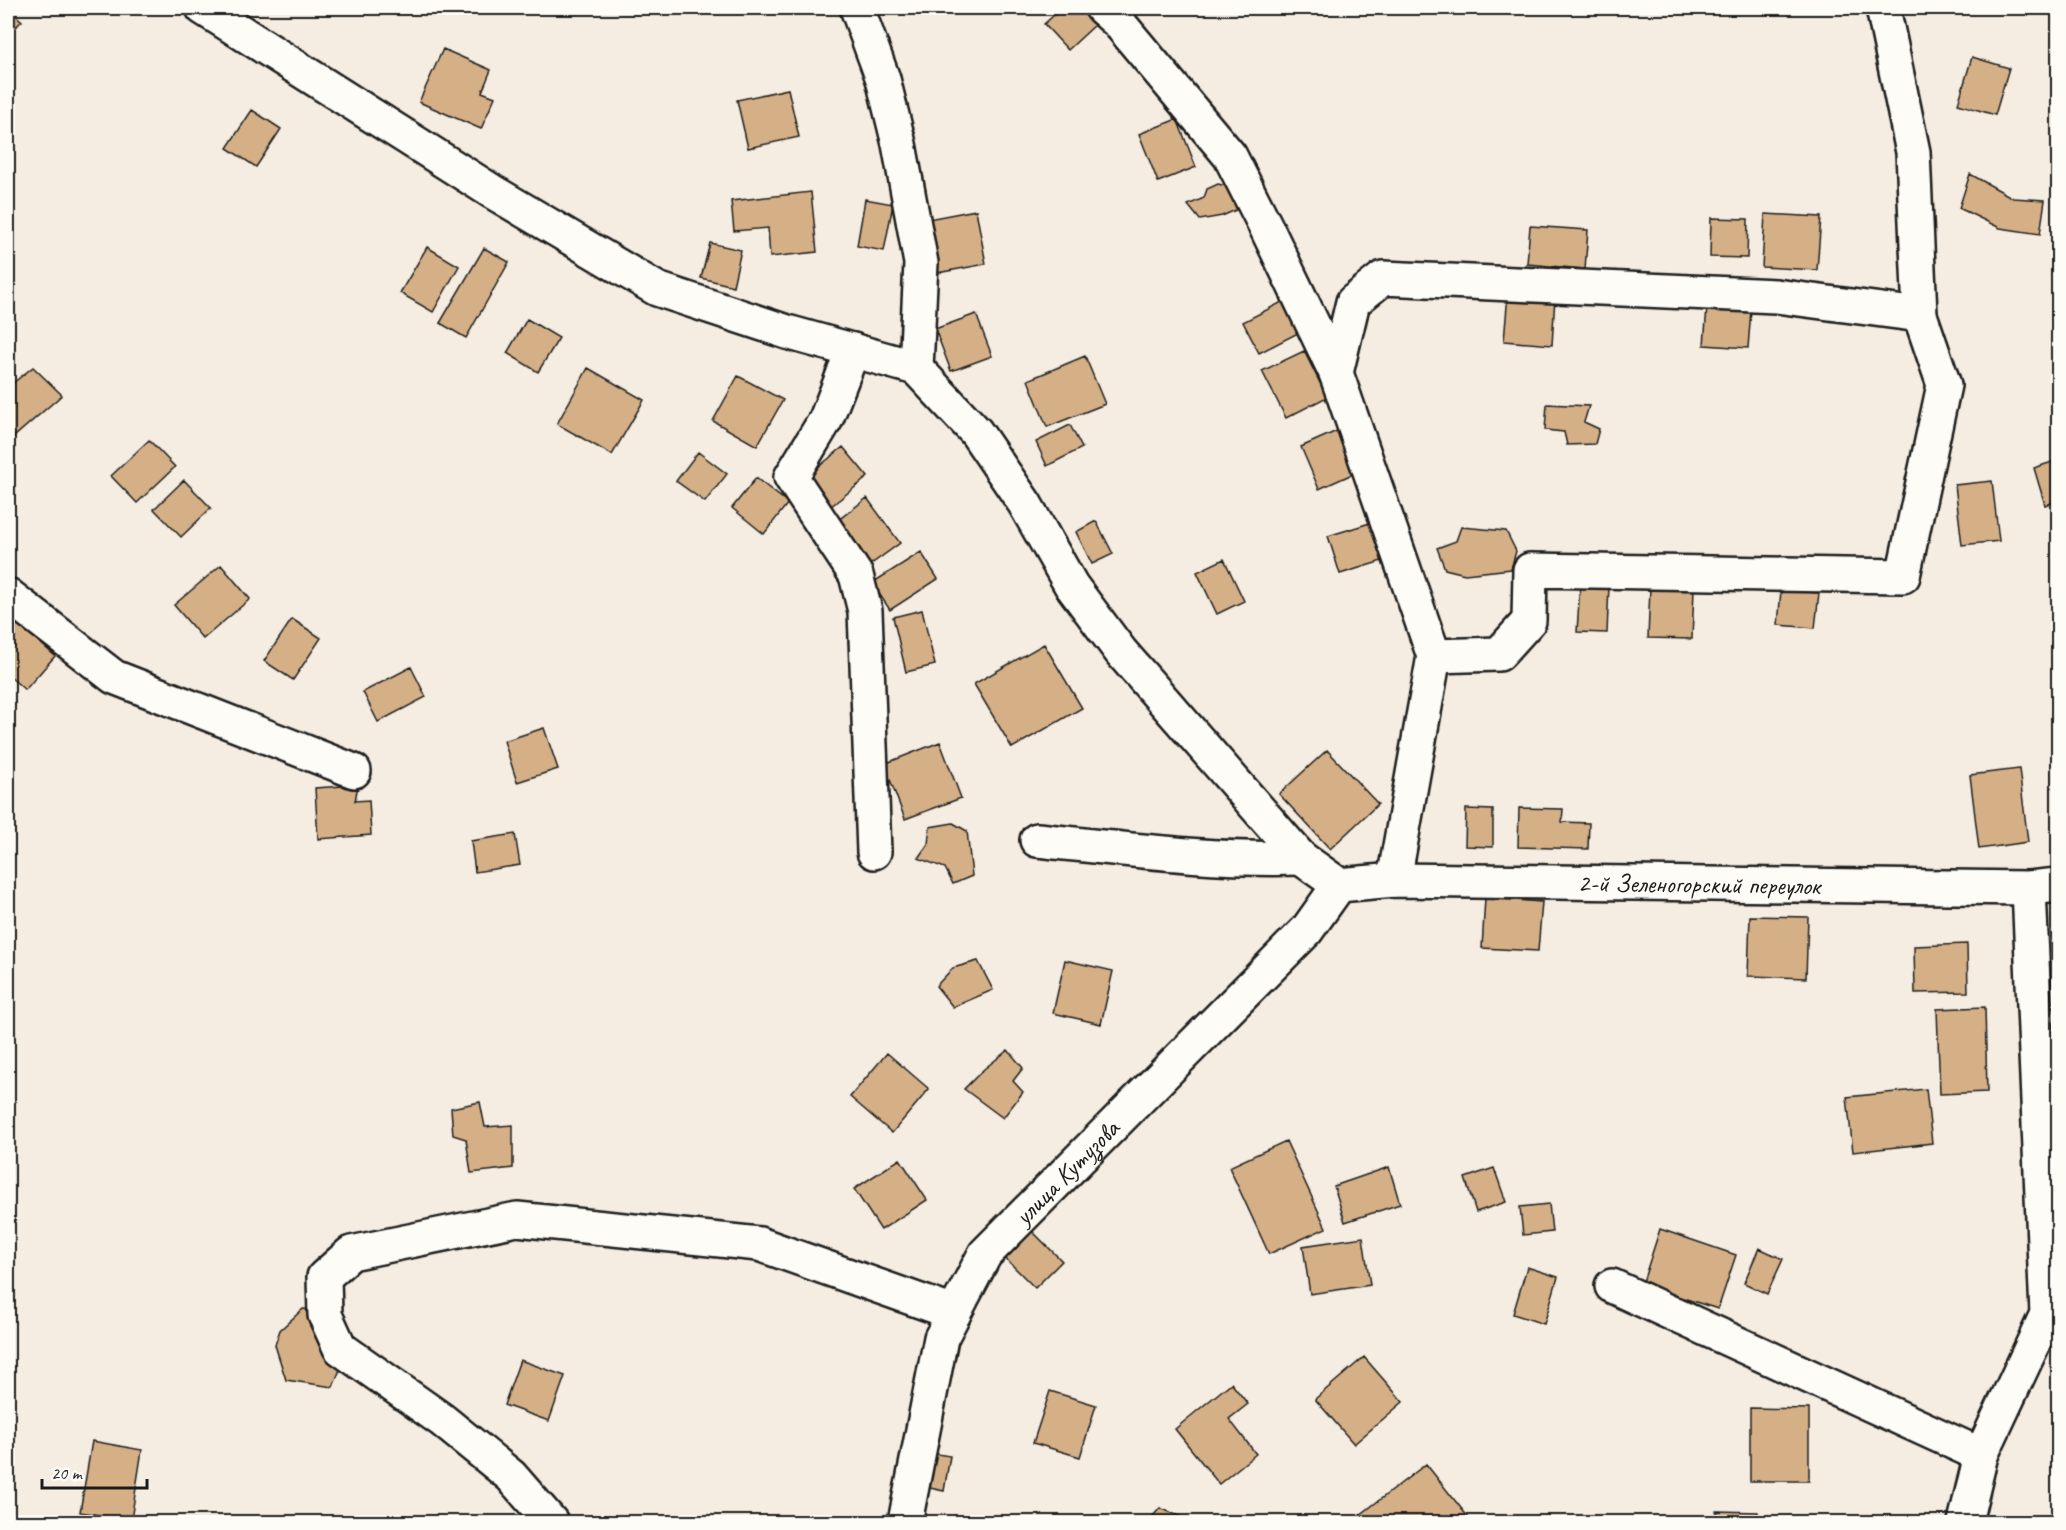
<svg xmlns="http://www.w3.org/2000/svg" width="2066" height="1530" font-family="Caveat,sans-serif">
<rect width="100%" height="100%" fill="#f5ede1"/>
<filter id="ink" filterUnits="userSpaceOnUse"><feTurbulence type="fractalNoise" baseFrequency=".0167" numOctaves="2"/><feDisplacementMap in="SourceGraphic" scale="12" xChannelSelector="R" yChannelSelector="G"/><feConvolveMatrix kernelMatrix="1 2 1 2 8 2 1 2 1" color-interpolation-filters="sRGB"/></filter>
<g filter="url(#ink)">
<path fill="#d5b087" stroke="#1c1c1c" stroke-width="1.5" d="M8,8l14,13 -14,13z
M1062,8h17l16,17 -27,25 -24,-26z
M443,49l48,21 -9,22 13,5 -14,32 -62,-27z
M1972,57l37,11 -14,47 -37,-11z
M788,89l11,48 -51,11 -11,-48z
M252,110l29,19 -25,38 -29,-19z
M1177,119l19,48 -38,15 -19,-48z
M1970,174l43,24 32,2 -5,34 -40,-6 -41,-20z
M1218,184l12,3 8,22 -16,7 -22,4 -12,-15 16,-7 3,-9z
M811,192l6,60 -47,5 -2,-29 -34,3 -3,-30z
M865,199l28,5 -9,47 -27,-5z
M976,210l10,54 -49,9 -9,-54z
M1765,214l56,3 -4,53 -55,-3z
M1711,218l37,1 -1,39 -37,-1z
M1530,226l58,4 -3,39 -58,-5z
M710,243l31,7 -8,36 -32,-8z
M427,247l32,19 -26,46 -33,-19z
M484,248l25,14 -43,76 -26,-15z
M1508,294l47,3 -3,48 -48,-4z
M1286,300l16,31 -43,22 -16,-31z
M1707,307l44,3 -3,38 -44,-3z
M976,314l16,42 -41,15 -16,-42z
M527,319l32,19 -21,34 -31,-19z
M1304,351l23,46 -41,21 -24,-47z
M1085,356l20,48 -58,23 -19,-47z
M33,367l29,28 -54,47v-55z
M588,368l56,32 -32,55 -55,-31z
M738,376l45,24 -26,46 -44,-25z
M1547,404l42,2 -5,16 15,7 -4,15 -28,1 -3,-13 -19,-2z
M1070,425l12,23 -35,18 -11,-24z
M1339,430l18,42 -38,17 -18,-42z
M149,440l26,27 -38,36 -26,-27z
M843,447l25,30 -38,30 -24,-30z
M698,452l29,22 -22,28 -29,-21z
M2058,460v41l-13,4 -11,-37z
M756,478l32,25 -24,31 -32,-26z
M184,480l27,28 -30,29 -27,-28z
M1992,481l7,60 -37,4 -7,-60z
M867,498l33,45 -30,22 -33,-44z
M1096,521l17,33 -21,10 -16,-32z
M1370,523l12,38 -42,13 -12,-38z
M1461,527l45,4 10,20 -5,18 -46,5 -20,-5 -8,-21 19,-7z
M921,552l17,27 -48,31 -18,-27z
M1224,559l20,42 -27,13 -20,-42z
M221,565l29,34 -47,40 -29,-34z
M1580,584l29,1 -2,48 -30,-1z
M1650,587l44,2 -2,50 -44,-1z
M1781,590l38,3 -4,35 -37,-3z
M922,610l13,55 -29,7 -13,-55z
M13,619l42,37 -30,34 -17,-15v-50z
M292,619l29,19 -28,42 -29,-19z
M1044,644l38,64 -70,40 -38,-64z
M411,667l15,30 -48,25 -15,-30z
M544,728l14,41 -41,13 -13,-41z
M940,742l21,56 -56,21 -21,-55z
M1327,750l51,54 -48,45 -51,-55z
M2019,769l9,73 -49,7 -9,-74z
M358,785l-3,16 14,-1 2,35 -53,4 -3,-51z
M1519,808l44,1 -1,13 27,1 -1,26 -70,-2z
M1466,809l27,1v37l-28,-1z
M953,823l14,8 5,45 -19,8 -8,-16 -27,-10 10,-14 2,-17z
M515,834l5,31 -45,7 -4,-31z
M1485,898l57,4 -4,49 -56,-3z
M1750,916l58,1 -2,61 -58,-2z
M1967,944l1,48 -53,1 -1,-47z
M1065,960l48,11 -12,53 -48,-11z
M978,961l15,29 -40,17 -17,-21 17,-18z
M1985,1007l2,85 -47,2 -3,-85z
M1008,1050l15,18 -10,13 10,11 -20,26 -39,-29 20,-20z
M887,1053l42,36 -37,44 -42,-36z
M1926,1089l6,54 -79,9 -6,-55z
M480,1102l5,25 28,-2v43l-42,5 -5,-34 -13,-4 -2,-27z
M1286,1141l40,87 -57,26 -40,-87z
M900,1159l27,41 -46,30 -27,-41z
M1389,1167l11,37 -55,18 -11,-36z
M1494,1168l12,34 -30,10 -11,-34z
M1549,1204l3,28 -29,3 -3,-28z
M1026,1225l36,36 -27,27 -36,-36z
M1660,1229l76,26 -18,54 -76,-24z
M1363,1237l7,48 -60,9 -7,-48z
M1759,1248l24,11 -16,35 -23,-11z
M1527,1267l31,10 -14,47 -31,-10z
M303,1309l12,1 1,28 27,24 -10,25 -47,-7 -11,-35 5,-15z
M1364,1357l39,45 -49,42 -39,-45z
M520,1360l45,16 -16,45 -45,-16z
M1231,1383l17,21 -19,15 27,35 -37,30 -44,-55z
M1050,1391l46,14 -16,52 -47,-14z
M1750,1408l59,1v72h-59z
M92,1441l50,9 -11,70 -51,-8z
M931,1453l19,3 -6,35 -19,-4z
M1426,1464l46,58h-121z
M1160,1508l26,11 -3,3h-35z
M1716,1511l42,1v10h-42z"/>
<g fill="none" stroke-linecap="round" stroke-linejoin="round">
<g stroke="#1c1c1c" stroke-width="38">
<g id="minor">
<path d="M203,8l290,184 164,97 130,43 129,36"/>
<path d="M857,8l26,71 16,65 22,119 -5,105 60,64 49,72 46,81 50,67 180,206 38,27"/>
<path d="M1102,8l17,15 111,133 37,73 69,144 98,283 -40,224"/>
<path d="M853,350l-27,69 -35,58 65,98 9,36 9,241"/>
<path d="M1336,373l17,-71 30,-24 393,18 144,19 -7,-163 -30,-144"/>
<path d="M8,595l106,82 240,94"/>
<path d="M1434,656l65,-2 30,-33 1,-51 373,6 41,-191 -24,-70"/>
<path d="M1037,840c88,9 176,21 264,18"/>
<path id="s1" d="M1339,885l55,-5 635,8 29,-3"/>
<path d="M1612,1286l369,169"/>
<path d="M551,1522l-40,-46 -69,-56 -102,-72 -15,-33 -1,-38 27,-24 166,-34 242,25 195,69"/>
<path id="s2" d="M905,1522l36,-184 44,-84 322,-324 32,-45"/>
<path d="M1965,1522l16,-67 66,-141 -18,-426"/>
</g>
</g>
<use href="#minor" stroke="#fdfcf7" stroke-width="33"/>
</g>
</g>
<g text-anchor="middle" stroke-width="4.5" stroke-linejoin="round" paint-order="stroke">
<g font-size="26" fill="#1c1c1c" stroke="#fdfcf7">
<text dy="9" stroke="none"><textPath href="#s1" startOffset="360">2-й Зеленогорский переулок</textPath></text>
<text dy="9" stroke="none"><textPath href="#s2" startOffset="398">улица Кутузова</textPath></text>
</g>
</g>
<rect width="2066" height="1530" fill="none" stroke="#fdfcf7" stroke-width="30"/>
<rect x="15" y="15" width="2036" height="1500" fill="none" stroke="#1c1c1c" stroke-width="2" filter="url(#ink)"/>
<path d="M42 1479v9h105v-9" fill="none" stroke="#1c1c1c" stroke-width="3"/>
<text x="51" y="1479" font-size="18" fill="#1c1c1c" stroke="#fdfcf7" stroke-width="4.5" paint-order="stroke">20 m</text>
</svg>
